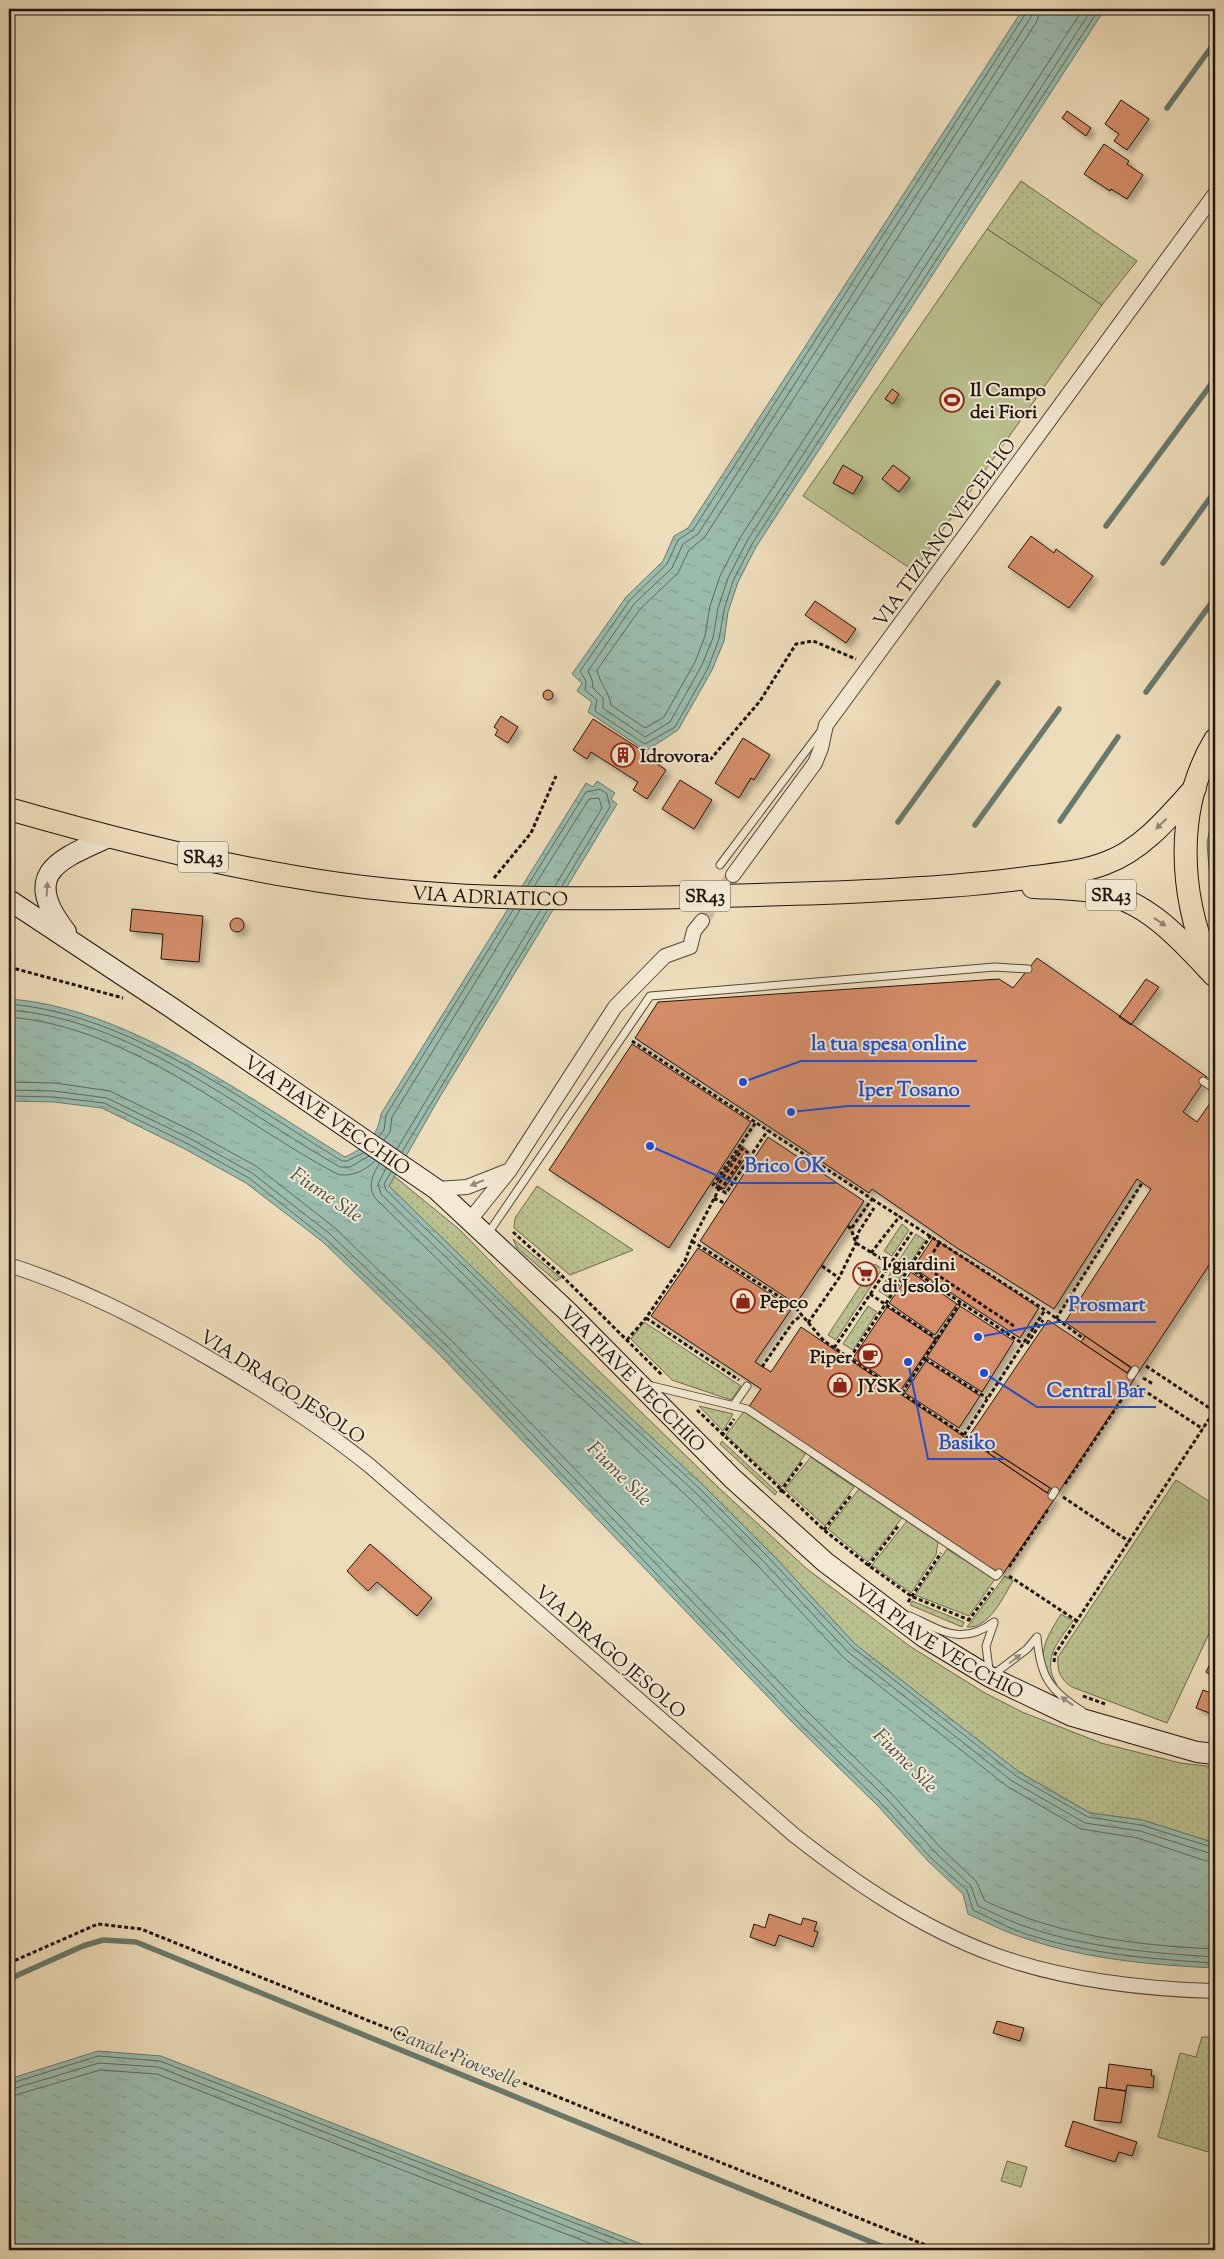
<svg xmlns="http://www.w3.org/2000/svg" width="1224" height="2259" font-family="'Sorts Mill Goudy',serif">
<defs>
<pattern id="grass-dots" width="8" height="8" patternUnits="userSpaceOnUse" patternTransform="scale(1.25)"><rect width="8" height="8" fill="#bac08f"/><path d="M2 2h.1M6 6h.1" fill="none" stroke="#9fa47a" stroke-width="1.8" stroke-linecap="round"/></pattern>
<pattern id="water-ripples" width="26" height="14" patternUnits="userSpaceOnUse" patternTransform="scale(1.25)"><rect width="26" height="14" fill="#9abcad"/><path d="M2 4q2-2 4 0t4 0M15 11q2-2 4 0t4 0" fill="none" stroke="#84a194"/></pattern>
<filter id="shadow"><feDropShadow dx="4.5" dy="4.5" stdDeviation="2.5" flood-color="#0004"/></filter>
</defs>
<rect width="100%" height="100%" fill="#edb"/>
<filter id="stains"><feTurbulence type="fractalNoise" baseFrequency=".004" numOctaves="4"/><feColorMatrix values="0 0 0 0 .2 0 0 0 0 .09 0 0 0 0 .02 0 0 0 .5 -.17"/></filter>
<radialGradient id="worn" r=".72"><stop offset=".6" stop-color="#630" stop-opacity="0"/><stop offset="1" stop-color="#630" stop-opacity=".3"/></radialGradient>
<path fill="url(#grass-dots)" stroke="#6c6a4e" d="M1021,181l116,80 -35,44 -115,-76z
M1215,803v114l-3,-11 -5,-63z
M394,1176l66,54 99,102 160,156 88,81 104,78 74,46 37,19 79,31 79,20 35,4v76l-73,-23 -52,-7 -71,-41 -164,-128 -83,-90 -69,-69 -153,-142 -161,-157z
M537,1186l96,64 -63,25 -56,-47 1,-10z
M902,1224l7,6 -17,26 -8,-5z
M916,1234l9,6 -37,57 -9,-6z
M513,1239l48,39 -5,3 -39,-33z
M875,1264l7,5 -46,71 -8,-5z
M868,1306l9,6 -24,38 -10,-6z
M644,1322l97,64 -10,14 -59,-20 -41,-41z
M699,1406l34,8 -10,17z
M745,1410l61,43 -24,34 -56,-52z
M722,1441l55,51 -2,3 -55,-51z
M811,1457l43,30 -29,39 -40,-37z
M1176,1480l39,25v116l-48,102 -95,-36c-12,-8 -15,-16 -14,-30z
M859,1489l43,29 -34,44 -40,-33z
M907,1521l31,21 -2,13 -25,38 -39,-28z
M947,1549l48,30 -26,37 -54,-21z
M1005,1576l8,5c-10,16 -24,48 -46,46z
M912,1601l52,21 -2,5 -52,-22z
M1061,1614l12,7c-15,21 -32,38 -16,64 -24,-27 -12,-45 4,-71z
M1202,2037h13v117l-57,-17 22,-84 16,4z
M1007,2161l20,6 -6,20 -20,-6z"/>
<path fill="#bac08f" stroke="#6c6a4e" d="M987,229l115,76 -188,266 -111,-75z"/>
<path fill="url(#water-ripples)" stroke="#68796d" d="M1023,9h82l-349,538 -18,35 -10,30 -4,29 -12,29 -34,60 -32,21 -58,-39 4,-10 -15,-11 5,-8 -10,-9 54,-77 37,-36 11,-25 14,-8z
M597,781l18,12 -4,6 6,5 -179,296 -49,86 161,157 153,142 69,69 83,90 164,128 71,41 52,7 73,23v125c-64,-3 -130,-9 -191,-30 -19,-6 -38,-16 -56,-24l-5,-20 -35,-33 -50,-55 -86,-84 -352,-367 -117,-113 -77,-59 -61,-34 -83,-41 -48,-6 -45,-1v-102c116,8 238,98 336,158 20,-9 33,-21 36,-43l205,-331 7,4z
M98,2051l63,5 496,194h-648v-171z"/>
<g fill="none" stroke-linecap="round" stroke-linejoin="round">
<path stroke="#5c685d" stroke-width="1" d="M1027,9l-1,4 -333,517 -15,10 -11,24 -37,36 -50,71 6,10 -1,9 12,10 -2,11 50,33 30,-17 33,-59 11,-29 5,-29 9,-29 19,-37 347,-535
M1033,9l-2,8 -333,517 -15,10 -11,24 -38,36 -46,67 4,9 1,8 10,10v10l42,29 25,-15 32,-57 11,-27 5,-30 10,-30 19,-37 345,-532
M1040,9l-3,12 -333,517 -15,12 -11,23 -38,36 -43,61c3,14 12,21 14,35l34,23 19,-11 31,-55 10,-26 5,-30 10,-30 20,-38 343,-529
M528,885l58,-93 14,-3 7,5 3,13 -48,79
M535,885l54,-86 10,-1 3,10 -47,78
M9,1004c119,10 233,96 333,157h5l16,-8
M9,1010c122,9 228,98 331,157h10l19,-11
M9,1017c122,10 224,101 328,157 13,4 29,-4 38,-13
M9,1082l46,1 55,8 84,41 62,34 79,62 118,114 352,367 86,84 50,55 35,33 9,20c77,35 146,44 230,48
M9,1090l45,1 53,7 84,41 61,34 78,61 118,113 352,367 86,84 50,55 35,33 7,20c16,7 33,16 49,21 61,21 125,26 188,30
M9,1096l45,1 50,6 84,41 61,34 77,61 118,112 351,368 86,84 50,55 36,32 6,20c17,8 35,18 53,24 62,20 124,25 189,29
M379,1136l5,-6 2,-15 127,-205
M384,1140l6,-8 2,-15 128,-207
M397,1149l143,-238
M402,1152l145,-241
M379,1164c-7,12 -12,23 -3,35l161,158 153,142 69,68 85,91 164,129 73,42 57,9 68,23 9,1
M386,1168l-8,16 3,10 161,157 154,142 68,69 84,90 164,129 73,42 55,8 75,24
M391,1172l-7,12 2,6 161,157 153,142 68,68 84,90 164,129 72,41 53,8 74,23
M9,2084l89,-28 62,5 484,189
M9,2090l90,-27 59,4 469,183
M9,2097l91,-27 57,4 450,176"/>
<path stroke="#68796d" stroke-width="5.5" d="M1167,108l48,-66
M1106,526l109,-147
M1163,563l52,-72
M1146,692l69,-94
M1060,821l58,-84
M898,822l100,-139
M975,825l84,-116
M9,1979l74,-33 20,-6 33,2 755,308"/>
</g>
<path fill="#d48d68" stroke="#1e140d" filter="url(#shadow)" d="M1121,100l28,19 -22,31 -13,-9 5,-7 -14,-10z
M1067,111l24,17 -5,8 -24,-18z
M1104,144l25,17 -2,3 16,11 -16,24 -16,-10 -1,2 -26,-17z
M892,389l7,5 -6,10 -8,-5z
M843,465l20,12 -10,17 -20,-11z
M893,465l17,13 -11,14 -17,-13z
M1031,536l23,17 2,-4 37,27 -24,32 -61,-41z
M815,601l41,28 -10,14 -41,-28z
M543 695a5 5 0 1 1 10 0a5 5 0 1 1-10 0Z
M501,716l17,11 -10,16 -13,-8 3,-5 -4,-3z
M593,719l64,41 -1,3 10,7 -19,29 -14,-9 5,-8 -47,-30 -4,7 -14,-9z
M743,738l27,17 -16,25 -3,-2 -12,20 -24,-15z
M680,780l32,20 -18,29 -32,-20z
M132,909l71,7 -4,46 -38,-3 2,-25 -33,-3z
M230 925a7 7 0 1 1 14 0a7 7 0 1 1-14 0Z
M1037,958l170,119 -24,35 14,10 18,-26v160l-77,117 -73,-51 86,-133 -14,-10 -83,130 -97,-61 -85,-59 -3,4 -234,-155 23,-36 341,-23 14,9z
M1146,979l13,8 -28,38 -12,-8z
M632,1044l119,78 -82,126 -120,-78z
M768,1137l96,64 -68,103 -96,-63z
M742,1146l7,6 -25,37 -8,-5z
M933,1238l106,70 -19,30 -107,-70z
M698,1248l94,60 -37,54 16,10 30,-45 254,171 -52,76 -31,-15 -224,-151 13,-19 -110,-73z
M911,1272l46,32 -22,31 -46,-32z
M960,1306l54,35 -32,51 -55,-35z
M887,1307l48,32 -34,51 -48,-32z
M1048,1320l87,58 -77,115 -89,-57z
M1085,1336l46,31 -4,6 -46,-31z
M926,1361l54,35 -21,32 -54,-35z
M990,1449l60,39 -3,5 -59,-40z
M370,1544l62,54 -15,18 -40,-34 -9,9 -21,-20z
M1212,1660l3,2 -3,14 -6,-4z
M1203,1690l12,5v20l-19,-7z
M769,1914l32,11 2,-7 14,4 -3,9 4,1 -5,15 -34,-12 -4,11 -25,-9 4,-13 11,4z
M997,2021l27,7 -4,13 -27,-8z
M1109,2064l43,6 -1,6h3l-1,12 -26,-3 -1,6 -20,-3z
M1099,2087l27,4 -5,32 -27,-3z
M1073,2121l64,21 -5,14 -13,-4 -4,10 -50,-16z"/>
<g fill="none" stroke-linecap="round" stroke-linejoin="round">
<path stroke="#cfbfa1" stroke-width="14" stroke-dasharray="14 7" stroke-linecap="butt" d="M702,921l31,-46"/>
<g stroke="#524638" stroke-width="9">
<path id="lane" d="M720,865l101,-134
M1203,1081l12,8
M487,1235l163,-239 345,-29 33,2
M1131,1376l4,-6
M648,1385l99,24 249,167 3,-3
M733,1406l14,-20
M1052,1496l3,-5
M910,1616c32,15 52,30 84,6
M994,1623l-8,23 4,31 37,-28 10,-12
M1037,1637c3,39 12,53 45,74"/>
</g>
<g stroke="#524638" stroke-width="16">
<path id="street" d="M733,875l82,-112 6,-15 5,-23 389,-531
M510,1170l105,-163 50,-51 25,-9 4,-16 8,-10
M436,1189l31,-2 43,-17 -41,51
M9,1265c72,23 138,57 203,95 55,32 108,66 158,106l424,369c61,48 127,93 201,120 69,25 148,34 220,36"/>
</g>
<g stroke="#1e140d" stroke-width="22">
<g id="secondary">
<path id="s1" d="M9,900l163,108 264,181 130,121 166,168 93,84 99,75 66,40 82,39 125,36 18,2"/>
<path d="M66,932c-46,-59 -8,-72 43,-95"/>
</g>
</g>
<g stroke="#1e140d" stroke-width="24">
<g id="primary">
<path id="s2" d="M9,809c94,27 190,52 287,68 130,23 262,23 393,20 60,-2 120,-3 179,-6 56,-3 111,-6 166,-14 24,-3 49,-5 72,-14 36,-13 64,-47 89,-75"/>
<path d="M1033,887c21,1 44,1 65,5 49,8 84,49 116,83"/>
<path d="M1208,961c-29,-69 -33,-154 7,-221"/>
</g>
</g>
<path stroke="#1e140d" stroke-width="3" stroke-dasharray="4 2.5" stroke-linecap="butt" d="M710,760l50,-59 36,-57 17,-3 43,18
M494,878l37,-45 25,-57
M9,967l114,31
M632,1041l240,158 -21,30
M719,1189l-6,-4 43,-63
M719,1189l-1,-4 25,-37
M719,1189l3,-1 25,-37
M714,1198l10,5
M872,1199l173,111 39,29
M848,1226l3,3 5,14 34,21
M513,1232l48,43 101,100
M692,1241l102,65 30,35 165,111
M871,1253l29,-37
M822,1266l17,12
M924,1266l90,60
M909,1268l114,76
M919,1274l21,-32
M870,1294l67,45
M646,1318l93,62
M1056,1319l86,-136
M808,1323l31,-45 17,-35 2,-10 16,-25
M627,1340l19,-22 39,-57 7,-20 27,-52 7,4 42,-63
M1027,1344l16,-24
M834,1348l78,-116
M850,1358l81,-123
M925,1359l62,39
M1146,1366l68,45
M762,1367l31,-45 9,-7
M1143,1378l10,6
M1137,1386l66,43
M902,1393l58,-90
M697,1410l127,120 44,35 43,31 58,24
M964,1435l81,-125
M722,1436l12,-17
M1065,1484l65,-97
M780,1492l23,-31
M1063,1497l67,45
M824,1530l28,-36
M868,1566l31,-41
M1009,1567l40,-59
M1009,1576l68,45
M908,1602l33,-49
M968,1621l25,-33
M1054,1662l1,-8 160,-244
M1083,1696l22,8
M9,1963l89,-39 43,5 797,321"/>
<use href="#lane" stroke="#f4e9d3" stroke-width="7"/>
<use href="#street" stroke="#f4e9d3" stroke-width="14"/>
<use href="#secondary" stroke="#f4e9d3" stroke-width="20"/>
<use href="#primary" stroke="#edb" stroke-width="22"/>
</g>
<defs><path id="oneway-solid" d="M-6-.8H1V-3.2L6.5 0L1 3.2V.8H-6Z" transform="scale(1.25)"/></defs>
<g fill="#90836d">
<use href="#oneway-solid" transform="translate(1161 824) rotate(136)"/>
<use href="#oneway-solid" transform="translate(1160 922) rotate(34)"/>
</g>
<g fill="#94897a">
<use href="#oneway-solid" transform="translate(47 889) rotate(-87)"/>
<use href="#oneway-solid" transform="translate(477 1183) rotate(158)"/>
<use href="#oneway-solid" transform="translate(1015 1659) rotate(-37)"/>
<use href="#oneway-solid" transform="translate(1067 1701) rotate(-144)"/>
</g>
<defs>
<g id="stadium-ring" transform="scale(1.25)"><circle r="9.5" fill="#f4e9d3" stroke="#8f2418" stroke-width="1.5"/><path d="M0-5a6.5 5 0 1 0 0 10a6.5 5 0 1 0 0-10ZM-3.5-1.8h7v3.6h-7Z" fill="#8f2418"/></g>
<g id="building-ring" transform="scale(1.25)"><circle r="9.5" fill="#f4e9d3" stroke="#8f2418" stroke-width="1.5"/><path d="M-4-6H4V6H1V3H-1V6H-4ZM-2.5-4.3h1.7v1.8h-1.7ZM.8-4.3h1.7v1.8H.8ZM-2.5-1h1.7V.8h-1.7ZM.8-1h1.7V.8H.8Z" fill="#8f2418"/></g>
<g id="supermarket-ring" transform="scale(1.25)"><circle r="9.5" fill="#f4e9d3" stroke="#8f2418" stroke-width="1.5"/><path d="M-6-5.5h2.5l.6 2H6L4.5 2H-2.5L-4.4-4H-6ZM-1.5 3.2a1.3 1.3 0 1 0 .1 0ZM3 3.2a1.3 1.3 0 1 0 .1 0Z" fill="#8f2418"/></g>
<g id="shop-ring" transform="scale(1.25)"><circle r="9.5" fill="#f4e9d3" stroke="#8f2418" stroke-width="1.5"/><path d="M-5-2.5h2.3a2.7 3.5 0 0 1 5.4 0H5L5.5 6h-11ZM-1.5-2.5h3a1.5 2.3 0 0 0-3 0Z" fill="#8f2418"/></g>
<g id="cafe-ring" transform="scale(1.25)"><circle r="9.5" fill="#f4e9d3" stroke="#8f2418" stroke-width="1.5"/><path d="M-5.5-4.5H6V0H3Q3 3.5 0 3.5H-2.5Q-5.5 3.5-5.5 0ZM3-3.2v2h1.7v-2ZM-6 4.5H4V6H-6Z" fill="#8f2418"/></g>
</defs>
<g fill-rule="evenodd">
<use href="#stadium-ring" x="952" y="400"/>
<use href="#building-ring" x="623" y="755"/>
<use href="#supermarket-ring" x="865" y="1274"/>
<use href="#shop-ring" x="743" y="1301"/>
<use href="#cafe-ring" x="870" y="1356"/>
<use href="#shop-ring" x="840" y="1385"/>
</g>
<g text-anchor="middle" stroke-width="4" stroke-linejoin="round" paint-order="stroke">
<g fill="#f4e9d3" stroke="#5e5448" stroke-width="1">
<rect x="178" y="841.5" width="50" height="31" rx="4"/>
<rect x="1086" y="879.5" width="50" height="31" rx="4"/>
<rect x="680" y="880.5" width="50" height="31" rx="4"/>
</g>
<g font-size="18" font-weight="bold" fill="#1e140d">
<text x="203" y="863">SR43</text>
<text x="1111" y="901">SR43</text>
<text x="705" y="902">SR43</text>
</g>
<g font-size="19" font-weight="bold" fill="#1e140d" stroke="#f4e9d3" text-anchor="start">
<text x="970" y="396">Il Campo<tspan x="970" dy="22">dei Fiori</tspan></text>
<text x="640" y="762">Idrovora</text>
<text x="882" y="1270">I giardini<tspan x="882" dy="22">di Jesolo</tspan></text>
<text x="760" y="1308">Pepco</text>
<text x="852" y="1363" text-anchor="end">Piper</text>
<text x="858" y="1392">JYSK</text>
</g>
<g font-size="19" fill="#1e140d" stroke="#f4e9d3">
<text transform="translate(944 532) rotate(-54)" y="7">VIA TIZIANO VECELLIO</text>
<text dy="7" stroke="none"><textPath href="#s2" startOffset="490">VIA ADRIATICO</textPath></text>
<text dy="7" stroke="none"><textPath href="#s1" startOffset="384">VIA PIAVE VECCHIO</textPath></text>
<text dy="7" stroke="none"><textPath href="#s1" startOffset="789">VIA PIAVE VECCHIO</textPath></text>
<text transform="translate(283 1386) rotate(33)" y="7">VIA DRAGO JESOLO</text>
<text dy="7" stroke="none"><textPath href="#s1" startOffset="1194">VIA PIAVE VECCHIO</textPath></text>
<text transform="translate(611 1651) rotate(41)" y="7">VIA DRAGO JESOLO</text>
</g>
<g font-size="20" font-style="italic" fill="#494f45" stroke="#f4e9d3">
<text transform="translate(327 1194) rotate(34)" y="7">Fiume Sile</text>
<text transform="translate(620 1473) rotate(45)" y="7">Fiume Sile</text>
<text transform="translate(906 1760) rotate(45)" y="7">Fiume Sile</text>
<text transform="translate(457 2056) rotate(22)" y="7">Canale Pioveselle</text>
</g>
</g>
<path fill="none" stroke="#1d4ed8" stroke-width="2" d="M743 1082L801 1061H977M791 1112L848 1106H970M650 1146L734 1183H836M978 1337L1058 1322H1156M984 1373L1037 1407H1156M908 1362L928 1459H1005"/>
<g fill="#1d4ed8" stroke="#f4e9d3" stroke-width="2">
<circle cx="743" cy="1082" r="5"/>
<circle cx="791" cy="1112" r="5"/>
<circle cx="650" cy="1146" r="5"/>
<circle cx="978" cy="1337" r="5"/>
<circle cx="984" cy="1373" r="5"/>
<circle cx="908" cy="1362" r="5"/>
</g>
<g font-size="20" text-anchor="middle" font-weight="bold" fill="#1d4ed8" stroke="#f4e9d3" stroke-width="4" stroke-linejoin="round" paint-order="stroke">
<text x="889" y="1050">la tua spesa online</text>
<text x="909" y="1096">Iper Tosano</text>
<text x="785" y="1172">Brico OK</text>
<text x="1107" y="1311">Prosmart</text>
<text x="1096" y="1397">Central Bar</text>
<text x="967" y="1449">Basiko</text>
</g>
<rect width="1224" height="2259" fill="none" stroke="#edb" stroke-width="30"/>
<rect x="10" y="10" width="1204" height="2239" fill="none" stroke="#1e140d" stroke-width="2.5"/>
<rect x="15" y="15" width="1194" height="2229" fill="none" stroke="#1e140d"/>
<rect width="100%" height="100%" filter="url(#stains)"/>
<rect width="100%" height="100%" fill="url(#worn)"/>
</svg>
